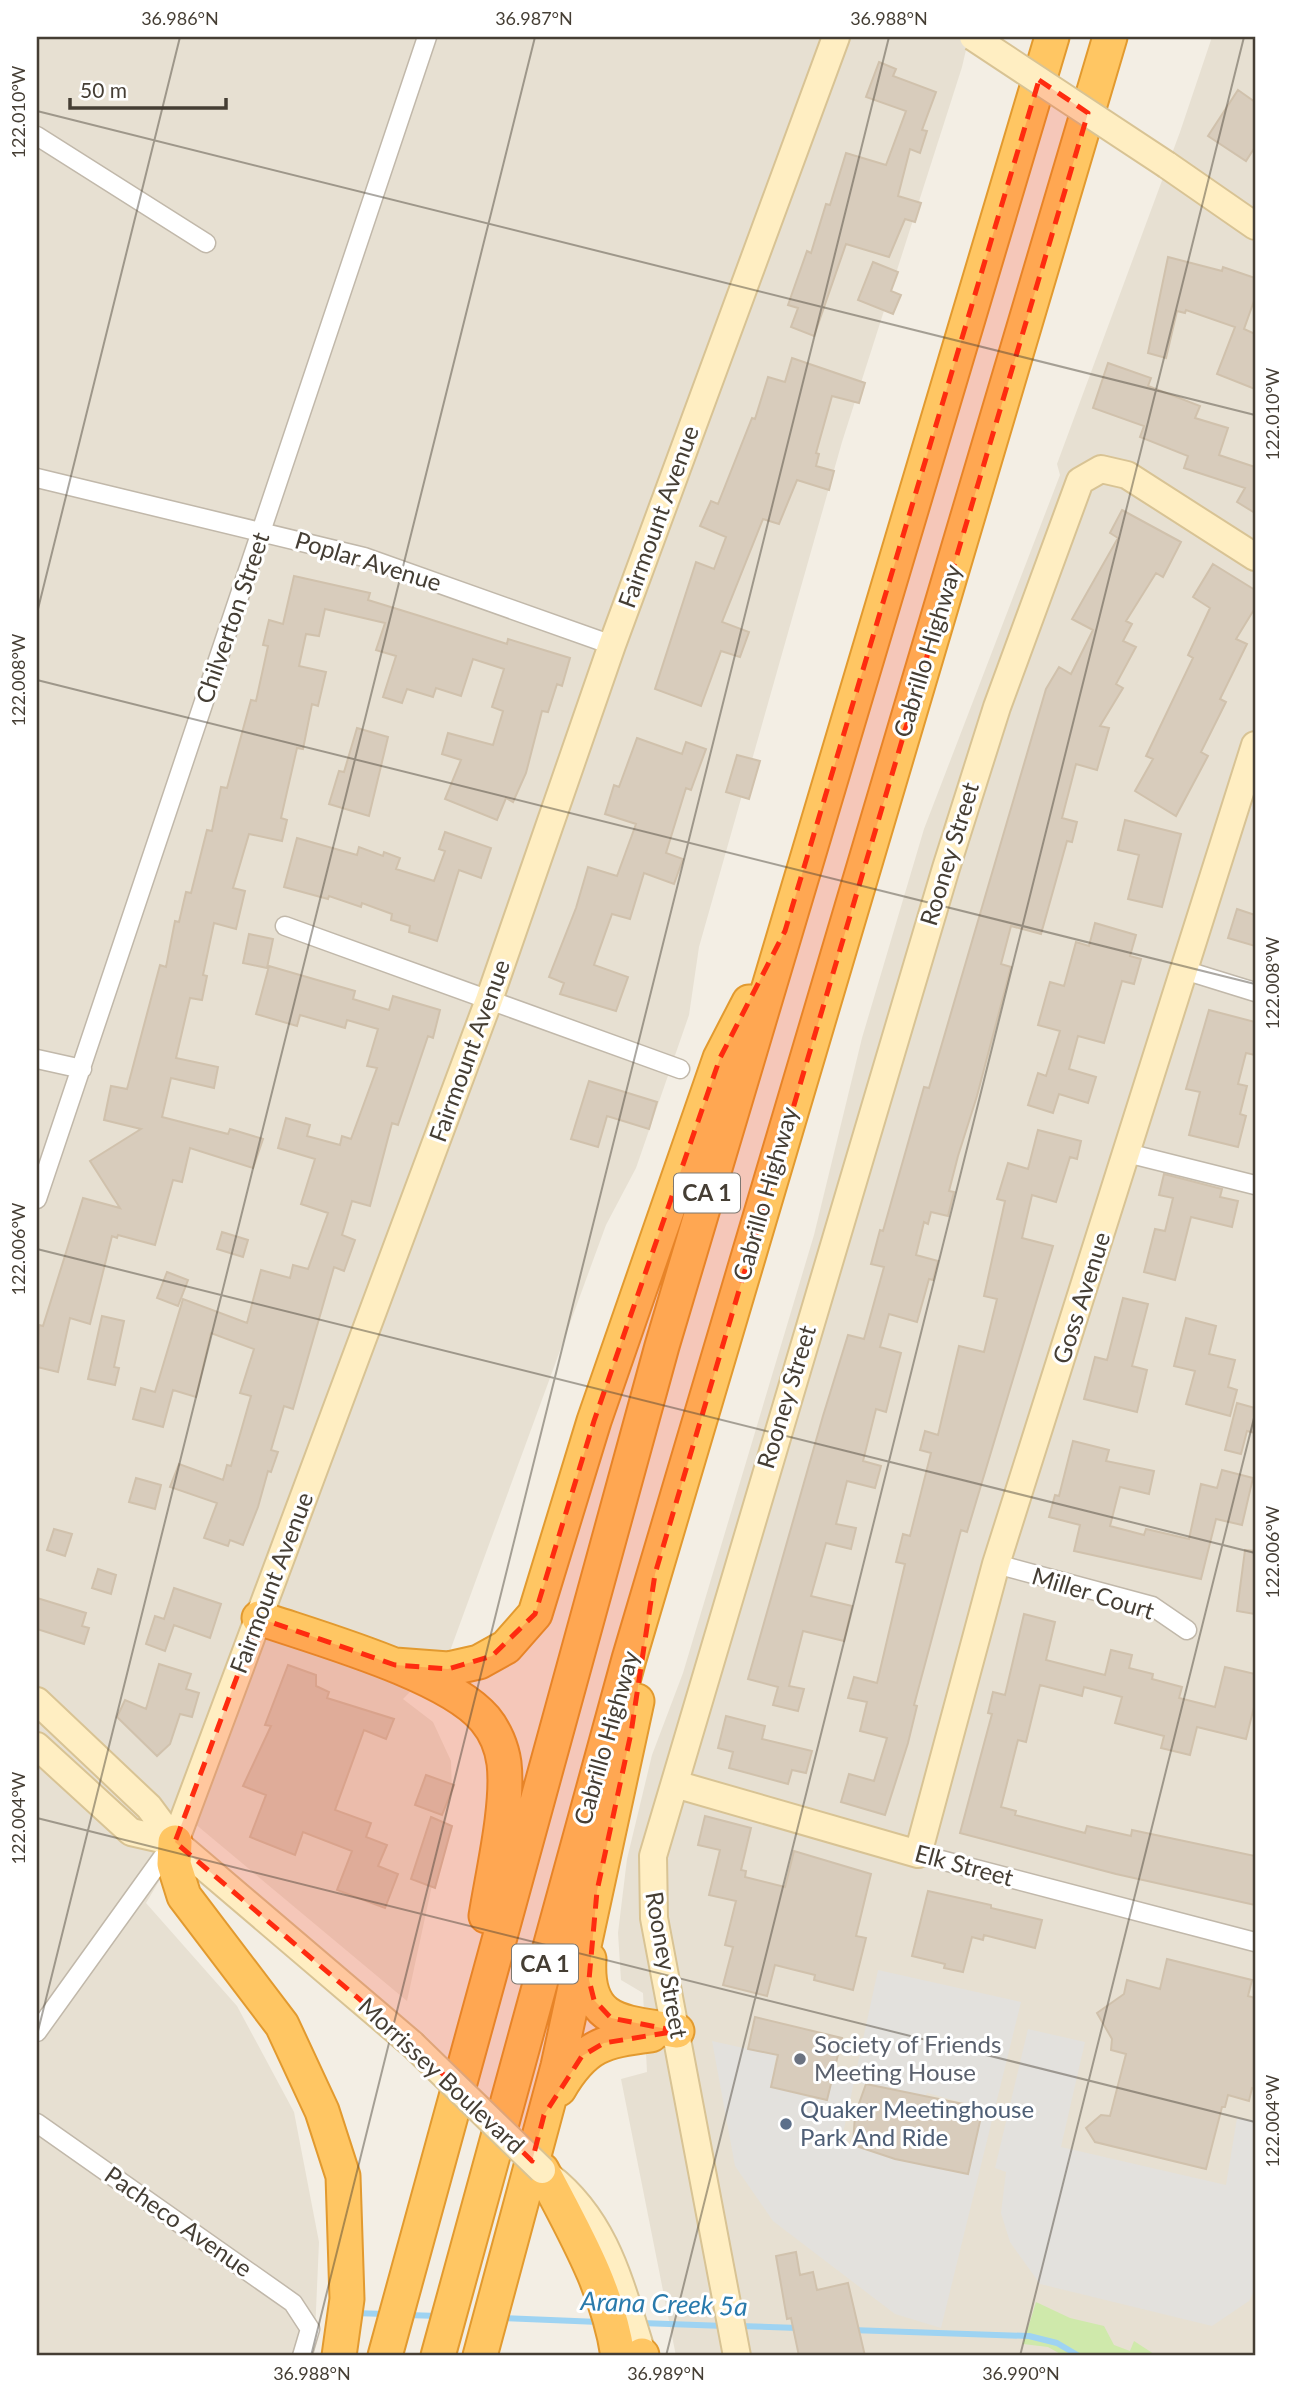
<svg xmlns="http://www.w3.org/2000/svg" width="1292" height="2393" font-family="Lato,sans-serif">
<rect width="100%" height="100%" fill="#f3eee4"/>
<path fill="#e7e0d2" d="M37,37h932l-7,30 -120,375 -143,505 -10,68 -53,153 -30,57 -156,426 -47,48 30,23 18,39 1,32 -45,208 -213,-178 -48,80 91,103 57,106 25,130 -5,114h-277z
M1212,37h43v2319h-579l-55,-277 26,-7 -4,-79 -22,-13 -3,-47 9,-74 25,-104 31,-82 131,-438 48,-197 62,-209 136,-354 -3,-11 123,-332z"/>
<path fill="#cfe9ab" d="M1036,2302l34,16 34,8 10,19 16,6 4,-10 23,15h-93l-16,-9 -25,-3z"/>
<path fill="#e3e1dd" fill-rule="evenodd" d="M878,1970l143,32 -80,326 -46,-14 -122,-93 -38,-55 -23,-125 64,14 -5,32 56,13 6,-23 21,4zM854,2082l71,15 2,-4 56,15 -16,65 -72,-14 -42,-14 -13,2z
M1028,2029l57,13 -24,105 165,38 11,-67 18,3v168l-6,12 -37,25 -172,-42 -30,-42 -9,-29 5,-41 -11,-4z"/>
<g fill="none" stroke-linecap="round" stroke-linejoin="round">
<path stroke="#9ed3f2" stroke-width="6" d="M354,2313l31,1
M407,2315l31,1
M501,2318l98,4
M641,2323l84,3
M739,2326l59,2
M851,2330l178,6 28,7 22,13"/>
</g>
<path fill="#d8ccbc" stroke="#d0c1ac" stroke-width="2" d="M879,62l17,7 -3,7 43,16 -14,38 5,1 -7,22 -10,-4 -12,47 23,7 -6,19 -10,-3 -16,38 -43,-13 -32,92 -23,-9 7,-19 -10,-3 19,-54 4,2 15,-49 4,1 16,-52 40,12 20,-54 -40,-14z
M1238,90l17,12v45l-9,14 -38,-25z
M1168,257l54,14 1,-4 32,11v20l-11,31 11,5v55l-38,-15 18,-47 -49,-17 -1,3 -8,-2 -11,47 -18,-5z
M873,262l25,10 -7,19 10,4 -8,19 -35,-14z
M792,358l73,25 -6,20 -27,-7 -16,57 3,1 -3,12 18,5 -5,19 -32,-10 -18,44 -16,-5 -41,103 27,10 -9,25 -19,-6 -20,55 -46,-17 41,-127 18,7 12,-32 -26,-11 11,-25 7,3 34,-86 3,1 13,-42 17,5z
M1108,363l43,15 -3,8 52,20 -5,12 33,10 -9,27 36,12v46l-18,-11 8,-14 -61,-20 4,-12 -48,-19 4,-11 -51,-18z
M1122,510l59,32 -18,35 -7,-4 -30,48 6,3 -9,17 13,6 -20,37 7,4 -23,38 9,2 -12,42 -21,-6 -14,54 15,4 -5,20 -5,-1 -26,93 -30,-8 -10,38 10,3 -34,129 -19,60 -9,35 5,1 -6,24 -17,-4 -3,12 -4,-2 -8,33 22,6 -5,19 -4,-1 -12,43 -28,-8 -9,33 21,6 -15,59 -10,-3 -13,52 18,5 -6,22 -28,-7 -11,43 20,4 -5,21 -25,-6 -15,53 41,10 -8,35 -41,-10 -14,55 15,3 -6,22 -25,-6 5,-18 -30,-8 75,-263 25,-81 16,4 20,-72 -13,-3 9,-34 3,1 41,-144 5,1 117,-399 13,-22 12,7 22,-44 -21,-11 46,-81 -8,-5z
M1213,564l42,26v18l-19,31 11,5 -27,55 6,3 -25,50 7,4 -32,60 -41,-25 18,-32 -7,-3 47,-98 -5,-3 22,-47 -17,-11z
M294,576l76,17 -2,7 52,16 87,28 1,-5 62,19 -8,28 -5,-2 -9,28 -6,-1 -16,62 -13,29 -7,-4 -9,22 -52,-21 16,-39 -19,-6 6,-21 45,12 10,-34 -11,-4 12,-38 -31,-10 -12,37 -25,-8 -3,9 -26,-8 -5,14 -19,-6 13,-41 -20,-6 9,-27 -60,-14 -6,27 -13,-2 -7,32 27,6 -8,34 -6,-2 -9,45 -6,-1 -16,70 6,2 -5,21 -33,-7 -16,54 12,3 -9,38 -22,-6 -11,52 4,1 -5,24 -12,-2 -14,60 42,9 -4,21 -43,-10 -9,39 66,17 2,-5 33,10 -10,29 -63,-20 -8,34 -9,-2 -18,65 -37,-10 -1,3 -5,-2 -22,88 -20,-6 -12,54 -21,-5 2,-42 4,1 40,-128 37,10 -30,-47 51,-32 -37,-9 7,-34 16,3 33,-124 6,2 9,-46 4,1 7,-30 5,1 16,-63 5,1 9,-44 6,1 24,-88 5,1 12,-55 -5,-1 6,-25 14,4z
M357,728l31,9 -19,79 -40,-12 10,-33 5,1z
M637,738l45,16 4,-12 20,7 -15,41 -5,-2 -20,65 17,6 -9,25 -30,-11 -14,46 -18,-5 -18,51 34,12 -12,34 -56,-17 4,-11 -15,-6 27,-69 12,-41 29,9 19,-52 -31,-10 9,-29 5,2z
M737,755l23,6 -11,38 -23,-7z
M1125,820l56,14 -19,73 -34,-8 11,-44 -21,-5z
M445,832l46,16 -10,30 -22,-8 -22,71 -28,-9 1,-6 -19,-6 1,-6 -30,-11 -1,4 -32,-11 -1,3 -44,-12 13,-49 60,17 2,-8 24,9 1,-4 16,6 -4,11 38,12 11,-30 -6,-2z
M1237,909l18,6v31l-27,-8z
M1095,923l41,12 -6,21 11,3 -7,25 -12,-3 -18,62 -26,-7 -9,33 27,8 -8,26 -29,-9 -6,19 -25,-8 10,-32 8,3 14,-45 -22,-6 12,-43 14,4 12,-44 13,4z
M249,934l24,5 -6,29 -24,-5z
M269,966l86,25 -2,8 36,11 4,-14 47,14 -7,28 -5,-2 -30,89 -6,-2 -22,83 -18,-5 -10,34 13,5 -11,31 -10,-4 -41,142 -9,-3 -13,44 7,2 -7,20 -3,-1 -10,36 -15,38 -13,-5 -2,6 -24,-8 13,-35 -47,-16 9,-23 44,16 4,-15 4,1 20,-70 -11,-3 14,-44 -43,-16 -15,64 -23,-7 -10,37 -30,-8 8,-31 14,4 28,-93 64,24 14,-53 29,8 3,-13 15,4 20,-56 -27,-9 14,-45 -37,-11 8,-30 24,7 -3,11 33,9 2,-9 9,3 26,-71 -10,-2 11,-37 -31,-9 -2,8 -45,-13 -3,11 -41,-12z
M1209,1010l46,12v33l-9,-2 -8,31 9,2 -7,28 6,2 -8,31 -49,-12 11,-43 -14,-3z
M589,1081l68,21 -8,27 -42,-13 -9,31 -27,-8z
M1038,1130l43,11 -4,18 -7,-2 -14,45 -24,-7 -10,43 31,8 -86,286 -6,-2 -47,175 3,1 -9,37 -23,72 -44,-13 8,-28 25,7 13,-43 -27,-7 7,-29 -19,-4 6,-21 23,6 28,-119 -9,-2 7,-28 7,2 21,-83 -11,-3 5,-19 13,4 21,-89 25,6 13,-53 -13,-3 21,-95 -8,-2 11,-36 20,6z
M1164,1174l58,15 -2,8 18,4 -6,26 -41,-10 -16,63 -31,-8 11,-43 10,2 8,-33 -14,-3z
M222,1232l26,8 -5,17 -26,-8z
M167,1272l21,8 -10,26 -21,-8z
M1123,1298l25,6 -16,62 15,4 -10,42 -53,-13 11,-42 12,3z
M102,1316l22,5 -10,46 5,1 -4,17 -27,-6z
M1186,1318l30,8 -7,28 26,6 -7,27 9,3 -7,26 -44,-12 9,-33 -21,-5z
M1237,1403l18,5v25l-8,-2 -6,23 -16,-4z
M1073,1441l36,9 -3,11 48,10 -5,23 -29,-7 -10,39 34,9 2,-6 43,10 12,-55 16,4 5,-18 31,8 -11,47 -26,-6 -15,60 -127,-28 6,-26 -31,-8 6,-22 4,1z
M136,1478l25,7 -6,24 -26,-7z
M54,1529l18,5 -7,22 -18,-6z
M1245,1550l10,1v63l-18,-3z
M98,1569l18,6 -5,19 -19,-6z
M174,1588l47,16 -11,34 -36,-13 -9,26 -19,-7 9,-28 9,3z
M37,1598l49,15 -4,13 7,2 -5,16 -47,-15z
M1024,1614l31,8 -9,38 59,15 6,-25 21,5 -3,13 24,6 -1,5 30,8 -3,11 36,9 10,-40 30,7v29l-9,36 -49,-12 -7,28 -29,-7 3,-12 -49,-13 7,-26 -38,-10 -2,9 -42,-11 -14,57 -8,-2 -17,67 15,4 -1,4 70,18 2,-7 44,10 1,-6 123,26v49l-139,-31 -156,-41 32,-119 -4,-1 5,-21 12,3z
M159,1664l32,10 -5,15 13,4 -7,24 -12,-3 -10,30 -13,12 -40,-39 8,-17 21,9z
M288,1665l28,10v11l13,6 -2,6 67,21 -8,20 -22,-9 -29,80 36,13 -5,14 21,8 -9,21 20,8 -13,34 -48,-18 15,-39 -49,-19 -8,23 -45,-18 16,-42 -23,-9 28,-60 -6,-1z
M726,1716l39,10 -3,13 50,12 -6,22 -14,-3 -4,14 -59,-16 4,-16 -15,-4z
M426,1775l28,10 -12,30 -27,-10z
M705,1816l46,12 -10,42 5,1 -1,6 40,10 9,-36 77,23 -15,62 10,2 -13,52 -39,-10 1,-5 -40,-10 -8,31 -44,-11 10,-38 -8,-2 11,-44 -27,-6 11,-45 -22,-5z
M431,1817l21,9 -17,62 -24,-9z
M928,1891l63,14v3l51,12 -7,28 -51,-13 -1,5 -11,-3 -9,35 -19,-4 1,-4 -33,-8z
M1167,1959l85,21 -4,16 7,2v91l-3,-1 -3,13 -21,-6 -3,12h-3l-16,62 -111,-27 -9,-14 15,-13 9,1 16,-62 -15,-4 1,-11 -15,-26 27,-19 3,-14 33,9z
M755,2017l87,21 -15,62 -56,-13 7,-32 -30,-6z
M866,2084l117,24 -15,66 -73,-15 -42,-14 2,-30z
M796,2252l4,23 13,-3 4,18 31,-7 17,73h-66l-8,-38 -4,1 -11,-63z"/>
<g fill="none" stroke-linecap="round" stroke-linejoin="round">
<g stroke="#c1b8aa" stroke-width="21">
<path id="street" d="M37,136l169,107
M37,478l327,79 248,88
M285,926l395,143
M1184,970l71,22
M37,1059l45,10
M1127,1153l128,32
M37,1199l390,-1162
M996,1564l156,42 35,24
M918,1854l337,88
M37,2032l133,-185
M37,2123l256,180 17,26 -8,27"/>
</g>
<g stroke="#d8c394" stroke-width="30">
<path id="secondary" d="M1167,165l88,61
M37,1701l112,106 26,35 237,202
M37,1746l94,86 44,10
M675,1784l243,70 78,-290 259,-819
M175,1842l314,-842 123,-355 224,-608
M549,2176c59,46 72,112 94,180
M737,2356l-83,-438 -1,-62 293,-988 51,-161 83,-226 21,-12 26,6 128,82"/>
</g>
<g stroke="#e29a2f" stroke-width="37">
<path id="highway" d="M259,1618c58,20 188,56 226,101 10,12 17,29 19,44 5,42 -11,109 -18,153
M395,1665l53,4 31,-7 27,-15 29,-33 59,-193 126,-363 29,-56
M175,1842l-1,22 10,32 98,129 40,86 21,65 4,123 -8,57
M589,1959c-4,66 36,63 88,72
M559,2089c26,-44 44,-48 92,-54
M542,2170c31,60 66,118 76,186
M642,2355v1
M385,2356l277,-1010 390,-1309
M438,2356l191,-697 481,-1622
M480,2356l78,-290 79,-365"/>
</g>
<use href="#street" stroke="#fff" stroke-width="18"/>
<use href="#secondary" stroke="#ffeec2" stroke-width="26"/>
<use href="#highway" stroke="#ffc663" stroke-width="33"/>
<g stroke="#d8c394" stroke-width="30" stroke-linecap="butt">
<path id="secondary-bridge" d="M973,37l194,128
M412,2044l130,126"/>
</g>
<use href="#secondary-bridge" stroke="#ffeec2" stroke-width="26"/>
</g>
<path fill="#ff2b0f" fill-opacity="0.2" stroke="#ff2b0f" stroke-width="5" stroke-dasharray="14 9" stroke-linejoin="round" d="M1039,80l49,33 -433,1461 -24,159 -34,158 -8,89 5,20 17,18 66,13 -73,12 -22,13 -38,59 -12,46 -120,-117 -237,-202 84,-224 136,47 53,4 44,-13 43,-42 59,-193 126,-363 65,-127z"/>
<path fill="none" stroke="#453e34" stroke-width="2" stroke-opacity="0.45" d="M37,111l1218,304M37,613l143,-576M37,680l1218,304M37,1249l1218,304M37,1818l1218,304M37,2035l498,-1998M311,2356l578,-2319M666,2356l578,-2319M1020,2356l235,-942"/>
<circle fill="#6b7280" stroke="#fff" stroke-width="2.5" cx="800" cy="2059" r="7"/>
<circle fill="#5c6f8a" stroke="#fff" stroke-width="2.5" cx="786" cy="2124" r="7"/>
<g text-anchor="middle" stroke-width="6" stroke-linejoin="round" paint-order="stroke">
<g fill="#fff" stroke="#7d7871" stroke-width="2">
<rect x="674" y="1173.5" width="66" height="39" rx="5"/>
<rect x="512" y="1944.5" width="66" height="39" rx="5"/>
</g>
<g font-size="23" font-weight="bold" fill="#453e34">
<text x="707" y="1201">CA 1</text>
<text x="545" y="1972">CA 1</text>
</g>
<g font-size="24" fill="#453e34" stroke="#fff">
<text transform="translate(659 517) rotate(-70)" y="8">Fairmount Avenue</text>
<text transform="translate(368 562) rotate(17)" y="8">Poplar Avenue</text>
<text transform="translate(233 618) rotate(-71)" y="8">Chilverton Street</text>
<text transform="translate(928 651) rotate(-73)" y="8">Cabrillo Highway</text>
<text transform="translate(950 854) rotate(-73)" y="8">Rooney Street</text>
<text transform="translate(470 1051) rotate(-70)" y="8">Fairmount Avenue</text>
<text transform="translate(766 1194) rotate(-74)" y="8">Cabrillo Highway</text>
<text transform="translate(1082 1298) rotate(-72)" y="8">Goss Avenue</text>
<text transform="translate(787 1397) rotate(-73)" y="8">Rooney Street</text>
<text transform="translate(272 1583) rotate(-69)" y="8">Fairmount Avenue</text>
<text transform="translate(1093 1594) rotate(17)" y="8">Miller Court</text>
<text transform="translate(607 1738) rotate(-74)" y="8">Cabrillo Highway</text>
<text transform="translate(964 1866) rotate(15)" y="8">Elk Street</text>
<text transform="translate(666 1965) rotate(80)" y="8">Rooney Street</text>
<text transform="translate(441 2076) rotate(43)" y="8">Morrissey Boulevard</text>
<text transform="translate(178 2222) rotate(35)" y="8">Pacheco Avenue</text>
</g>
<g font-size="24" fill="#5b616d" stroke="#fff" text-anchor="start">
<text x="814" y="2053">Society of Friends<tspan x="814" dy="28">Meeting House</tspan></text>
</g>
<g font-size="24" fill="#4e5e75" stroke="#fff" text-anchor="start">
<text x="800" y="2118">Quaker Meetinghouse<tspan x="800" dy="28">Park And Ride</tspan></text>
</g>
<g font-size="26" font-style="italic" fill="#297aac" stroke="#fff">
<text transform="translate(664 2304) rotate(2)" y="9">Arana Creek 5a</text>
</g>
</g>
<rect width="1292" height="2393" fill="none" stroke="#ffffff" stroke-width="77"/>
<path d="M70 98v10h156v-10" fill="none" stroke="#453e34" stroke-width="3.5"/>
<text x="80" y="98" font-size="21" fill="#453e34" stroke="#ffffff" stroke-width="5" paint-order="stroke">50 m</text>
<rect x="38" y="38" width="1216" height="2316" fill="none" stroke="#453e34" stroke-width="2.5"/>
<g font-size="18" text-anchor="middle" fill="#453e34">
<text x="180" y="25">36.986°N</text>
<text x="534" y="25">36.987°N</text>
<text x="889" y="25">36.988°N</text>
<text transform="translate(19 112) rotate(-90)" y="6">122.010°W</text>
<text transform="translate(1273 414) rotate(-90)" y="6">122.010°W</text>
<text transform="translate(19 680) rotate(-90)" y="6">122.008°W</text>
<text transform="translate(1273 983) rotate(-90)" y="6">122.008°W</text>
<text transform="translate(19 1249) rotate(-90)" y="6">122.006°W</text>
<text transform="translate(1273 1552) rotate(-90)" y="6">122.006°W</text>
<text transform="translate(19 1818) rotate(-90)" y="6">122.004°W</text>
<text transform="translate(1273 2121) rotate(-90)" y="6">122.004°W</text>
<text x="312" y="2380">36.988°N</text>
<text x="666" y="2380">36.989°N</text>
<text x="1021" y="2380">36.990°N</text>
</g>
</svg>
